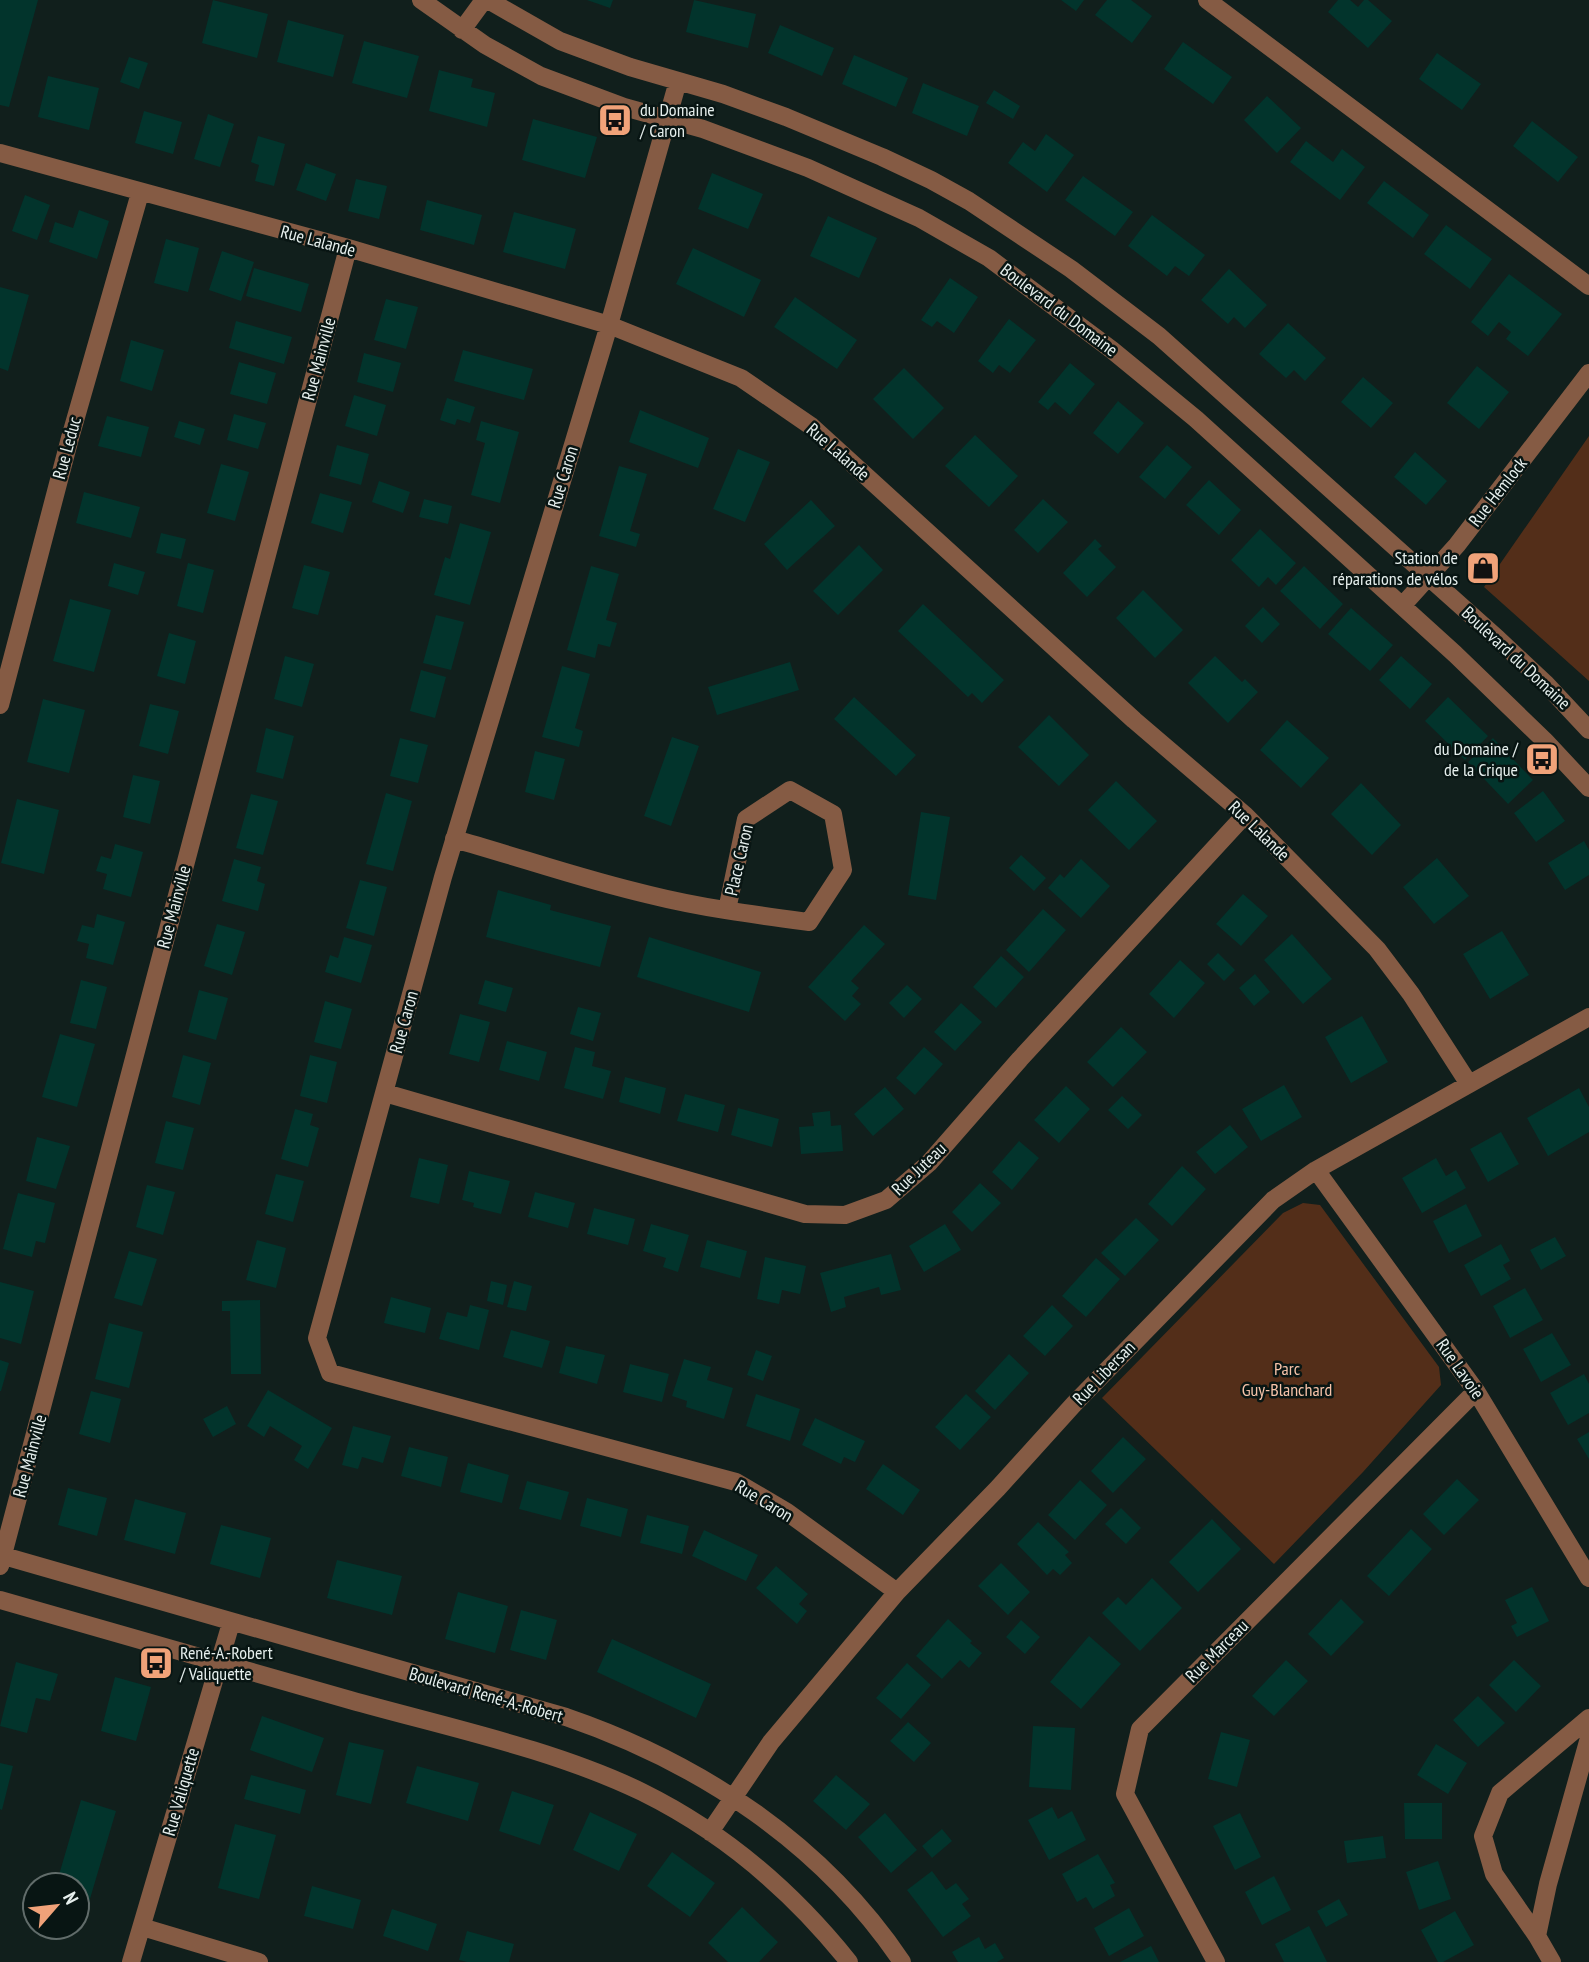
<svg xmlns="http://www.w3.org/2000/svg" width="1589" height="1962" font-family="'PT Sans Narrow',sans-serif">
<rect width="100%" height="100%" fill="#111f1c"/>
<path fill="#532e19" d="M1589,436v245l-105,-94z
M1303,1203l17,2 119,162 2,18 -78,87 -89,92 -172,-166 181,-185z"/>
<path fill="#02342c" d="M0,0h38l-29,107 -9,-2z
M213,0l55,14 -11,44 -55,-15z
M587,0h26l-3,8z
M694,0l62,14 -8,34 -62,-16z
M1061,0h23l-8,11z
M1107,0h24l21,16 -20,27 -37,-28z
M1338,0h12l8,7 6,-7h4l24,21 -24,27 -40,-36z
M288,20l56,15 -11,42 -56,-15z
M780,25l54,23 -12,28 -54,-23z
M364,41l55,15 -12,42 -55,-15z
M1183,42l49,35 -19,27 -49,-35z
M1437,53l44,31 -19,26 -43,-31z
M854,55l54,23 -12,29 -54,-23z
M129,57l19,6 -9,26 -19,-7z
M439,70l34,9 -2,8 24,6 -8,34 -58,-16z
M48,76l51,12 -10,42 -51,-13z
M923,83l56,23 -12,30 -55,-23z
M994,90l26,16 -7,13 -27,-16z
M1267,96l34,32 -24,25 -33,-33z
M144,111l38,11 -9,32 -38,-11z
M208,114l26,10 -14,43 -26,-8z
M533,119l64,18 -12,41 -63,-18z
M1532,121l46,36 -20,25 -45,-36z
M1046,134l28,21 -27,37 -39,-29 15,-21 12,9z
M258,136l27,8 -11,42 -19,-5 4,-16 -8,-3z
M1306,141l27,21 9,-13 23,18 -25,33 -50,-38z
M306,163l30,11 -10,27 -30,-11z
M712,173l51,21 -15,35 -50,-20z
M1083,176l50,36 -18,24 -50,-36z
M356,179l31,7 -8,33 -31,-8z
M1384,181l45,34 -16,23 -46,-35z
M25,195l25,10 -13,35 -25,-9z
M427,200l55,15 -8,30 -54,-15z
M79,210l30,11 -12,38 -48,-17 6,-20 18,6z
M514,212l62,17 -11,40 -62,-17z
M1152,215l53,40 -16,21 -14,-10 -8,10 -39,-30z
M828,216l49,22 -18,40 -49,-22z
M1446,225l46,34 -22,30 -46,-35z
M166,239l33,9 -11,44 -34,-9z
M693,248l68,32 -17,37 -68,-33z
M222,251l32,11 -13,39 -32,-11z
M254,268l55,16 -8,28 -55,-16z
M1229,269l38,36 -22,23 -11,-11 -6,7 -27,-24z
M1509,274l53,40 -34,42 -22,-17 5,-7 -12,-10 -11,14 -17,-14z
M950,278l28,19 -24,36 -17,-12 -5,6 -11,-7z
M0,287l29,8 -21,76 -8,-3z
M795,297l62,43 -20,29 -63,-42z
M386,299l32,8 -12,42 -32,-9z
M1009,319l27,21 -26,33 -11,-8 -6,8 -15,-12z
M236,321l56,16 -8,27 -55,-16z
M1288,323l38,35 -21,23 -11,-11 -8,8 -27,-24z
M131,340l33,10 -12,41 -32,-10z
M463,350l70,19 -9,31 -70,-19z
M364,353l37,10 -8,29 -36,-10z
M239,362l37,11 -9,31 -37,-10z
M1070,363l25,21 -25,31 -15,-13 -7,8 -10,-8z
M1477,366l32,26 -30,37 -32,-26z
M904,368l40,40 -31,31 -40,-40z
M1363,377l30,26 -22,25 -30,-26z
M354,395l32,10 -9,31 -32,-10z
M447,398l28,9 -5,16 -13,-4 -2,6 -15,-5z
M1118,401l26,22 -26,31 -25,-21z
M640,410l69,28 -11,30 -69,-26z
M234,414l32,9 -8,26 -31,-9z
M107,416l42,11 -8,30 -43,-11z
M179,421l26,8 -5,16 -26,-8z
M481,421l38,11 -19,71 -29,-8 14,-52 -9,-3z
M975,435l43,41 -29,31 -44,-41z
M337,445l32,9 -8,31 -32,-9z
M1167,445l25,22 -27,32 -26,-22z
M738,449l32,13 -25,60 -32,-13z
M1415,452l32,29 -21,24 -32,-28z
M221,464l28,8 -14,49 -28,-8z
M619,466l28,8 -17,57 10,3 -4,13 -37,-11z
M1209,480l32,30 -22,25 -33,-30z
M379,481l31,11 -7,21 -31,-11z
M84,492l56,15 -9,31 -55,-15z
M320,493l32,9 -9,31 -32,-10z
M424,499l28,7 -4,18 -29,-7z
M1043,499l25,23 -30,31 -24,-23z
M811,500l24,26 -48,44 -23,-26z
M460,523l31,9 -21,73 -36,-10 11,-38 5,2z
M1260,529l36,34 -20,22 -8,-8 -9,10 -28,-27z
M161,533l25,6 -5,20 -25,-6z
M1095,539l7,7 -4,3 18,18 -29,30 -24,-24z
M859,545l24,25 -45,45 -25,-24z
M114,563l31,9 -7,23 -30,-9z
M188,563l26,7 -11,43 -26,-7z
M304,565l26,7 -12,43 -26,-7z
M591,566l28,8 -13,46 11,3 -7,24 -12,-3 -3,14 -28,-8z
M1304,566l39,38 -23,25 -40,-38z
M1143,590l40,40 -28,28 -39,-40z
M70,599l41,11 -17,62 -41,-11z
M923,604l81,76 -22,23 -10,-10 -4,4 -70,-66z
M1263,607l17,17 -18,19 -17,-17z
M1351,608l42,37 -23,26 -42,-37z
M436,615l28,7 -13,48 -28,-7z
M169,633l27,8 -11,43 -28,-8z
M285,656l29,8 -12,43 -28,-8z
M1215,656l27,26 3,-3 13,13 -30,31 -40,-40z
M1401,656l31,28 -22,25 -31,-29z
M790,662l9,28 -82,25 -9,-28z
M562,666l28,8 -15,54 8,3 -4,16 -37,-10z
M421,670l25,7 -11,41 -25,-7z
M854,697l62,58 -20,21 -62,-57z
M1448,697l40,39 -23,24 -40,-39z
M43,699l42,11 -16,63 -42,-11z
M150,704l29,7 -11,43 -29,-8z
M1049,715l40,40 -30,31 -41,-39z
M1287,720l42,38 -28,30 -41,-38z
M266,728l28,8 -11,43 -27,-7z
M672,737l27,9 -28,80 -27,-10z
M400,738l28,7 -10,38 -28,-7z
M1493,738l40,42 -25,24 -40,-42z
M535,751l30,8 -11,41 -29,-8z
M133,775l27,6 -10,43 -27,-7z
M1116,781l41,40 -28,29 -41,-40z
M1361,783l40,42 -29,30 -41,-41z
M1543,791l22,30 -29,21 -22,-29z
M386,793l26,8 -19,70 -27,-7z
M251,794l27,7 -15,54 -27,-7z
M17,799l42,11 -15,64 -43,-11z
M921,812l29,5 -14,83 -28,-5z
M1584,841l5,9v25l-24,15 -17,-27z
M115,844l28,8 -12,45 -28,-8 4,-15 -11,-3 5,-15 10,3z
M1021,855l25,23 -12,13 -25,-23z
M1437,858l32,38 -35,28 -31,-37z
M234,859l27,8 -4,14 8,3 -7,27 -36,-10z
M1081,859l29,27 -29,32 -33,-30 12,-14 4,4z
M360,880l27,7 -13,49 -28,-8z
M498,890l53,15 -1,5 61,16 -11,41 -114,-30z
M1243,894l25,22 -27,30 -25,-22z
M1043,909l23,21 -37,42 -23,-22z
M97,914l28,8 -12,43 -27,-7 3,-14 -12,-3 5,-16 12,3z
M217,924l28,8 -13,43 -28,-9z
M864,925l21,19 -34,37 8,7 -7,8 9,8 -16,17 -37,-34z
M1502,931l27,44 -39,24 -27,-45z
M1292,934l40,45 -29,25 -39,-44z
M344,937l28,8 -11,38 -36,-11 5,-17 8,3z
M649,937l112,35 -12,40 -112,-35z
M1218,953l17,17 -11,11 -17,-17z
M1001,956l23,21 -28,31 -23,-21z
M1180,960l25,23 -31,35 -25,-24z
M1255,974l15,18 -16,14 -15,-18z
M81,980l26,7 -11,42 -26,-6z
M485,980l28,8 -7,24 -28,-8z
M907,985l15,14 -18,19 -15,-15z
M199,990l29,8 -12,42 -28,-8z
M325,1001l27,8 -11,40 -27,-7z
M961,1003l21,19 -27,29 -21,-19z
M578,1007l23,6 -8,28 -23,-7z
M460,1014l30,8 -11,40 -30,-8z
M1362,1016l26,46 -37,21 -26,-46z
M1121,1027l26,25 -34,35 -26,-25z
M60,1034l35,10 -18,63 -35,-10z
M507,1041l40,11 -8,29 -40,-11z
M575,1047l20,5 -3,14 19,5 -8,28 -39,-11z
M924,1047l19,17 -28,31 -19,-17z
M183,1055l28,8 -11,42 -28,-8z
M310,1055l27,7 -10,41 -27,-7z
M625,1077l41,11 -6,26 -41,-12z
M1284,1085l18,32 -41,24 -19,-32z
M1066,1086l24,23 -31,34 -25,-23z
M885,1087l19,22 -31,27 -19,-22z
M1579,1088l10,19v25l-41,24 -21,-38z
M685,1094l40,11 -7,27 -41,-11z
M1122,1096l20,19 -14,14 -20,-19z
M738,1108l41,11 -7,28 -41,-12z
M295,1109l18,5 -3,11 9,3 -11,39 -27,-8z
M830,1111l1,15 10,-1 2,26 -42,3 -2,-27 15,-1 -2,-13z
M166,1121l28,7 -11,42 -28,-7z
M1230,1125l18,22 -33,27 -19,-22z
M1501,1132l18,32 -31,18 -18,-33z
M37,1137l33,9 -14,43 -30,-8z
M1019,1141l20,17 -27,32 -20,-18z
M419,1158l29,7 -9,39 -29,-7z
M1436,1158l10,18 10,-6 10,18 -44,25 -20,-35z
M1182,1166l24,23 -34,37 -24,-22z
M469,1171l41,10 -9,33 -28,-7 1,-4 -12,-3z
M276,1174l28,7 -11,41 -28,-8z
M980,1183l21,20 -29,29 -20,-20z
M147,1185l28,7 -12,43 -27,-8z
M535,1192l40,11 -7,25 -40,-11z
M18,1193l37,10 -10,40 -9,-2 -4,16 -29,-8z
M1466,1204l16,32 -33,17 -16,-32z
M594,1208l41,11 -7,26 -41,-11z
M1136,1218l23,22 -34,36 -24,-23z
M651,1224l38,11 -11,37 -15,-5 3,-9 -23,-7z
M945,1224l16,26 -37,22 -15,-26z
M1555,1237l11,19 -25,14 -11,-20z
M257,1240l29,8 -10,40 -30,-8z
M707,1240l40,11 -7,27 -40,-11z
M1501,1244l9,17 -7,4 8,14 -30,17 -17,-31z
M129,1251l28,8 -15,47 -28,-8z
M891,1254l10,36 -20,5 -2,-8 -35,10 2,10 -15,5 -11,-39z
M765,1257l41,9 -6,28 -18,-4 -3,14 -22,-5z
M1096,1258l24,21 -34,38 -24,-21z
M491,1281l16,4 -4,20 -16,-4z
M514,1281l18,5 -6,25 -19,-4z
M0,1282l34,9 -13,53 -21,-6z
M1525,1288l18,32 -33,18 -17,-32z
M391,1297l40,11 -6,25 -41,-10z
M260,1300l1,74h-30l-1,-63h-8v-10z
M470,1305l19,5 -10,40 -40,-11 8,-27 20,5z
M1052,1305l21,21 -28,30 -22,-20z
M109,1323l34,9 -14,56 -34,-9z
M511,1330l39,11 -8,27 -39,-11z
M1552,1333l19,32 -30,17 -18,-33z
M566,1346l39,9 -8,29 -38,-11z
M756,1350l16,6 -9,25 -16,-6z
M1009,1354l20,19 -34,37 -20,-19z
M684,1359l27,8 -4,13 26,8 -9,31 -38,-12 1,-6 -15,-5z
M0,1360l9,3 -8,28h-1z
M630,1364l39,10 -7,28 -39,-10z
M1584,1374l5,10v29l-21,12 -18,-32z
M268,1390l64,38 -24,41 -14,-9 8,-14 -32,-20 -6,11 -17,-11z
M91,1391l30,8 -11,44 -31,-9z
M756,1394l44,15 -10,32 -44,-15z
M966,1394l25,23 -31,33 -25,-23z
M227,1406l9,18 -23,13 -10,-18z
M815,1418l50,23 -10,21 -11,-5 -3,7 -39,-19z
M353,1426l38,10 -8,27 -21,-6 -4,12 -16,-4z
M1589,1432v27l-12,-20z
M1123,1437l23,22 -33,34 -22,-22z
M409,1447l39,10 -7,30 -40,-11z
M468,1463l41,12 -7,28 -42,-11z
M883,1464l37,26 -17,25 -37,-26z
M1457,1479l22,21 -35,35 -21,-21z
M1080,1480l27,25 -32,35 -27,-25z
M527,1481l42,11 -8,28 -42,-11z
M68,1488l39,10 -10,38 -39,-11z
M587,1498l41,11 -7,28 -41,-11z
M135,1499l51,14 -11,41 -51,-14z
M1121,1508l20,20 -15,16 -21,-20z
M647,1515l42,11 -7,28 -42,-11z
M1212,1519l29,30 -43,43 -29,-30z
M1038,1522l31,30 -4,3 7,8 -12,12 -7,-6 -6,6 -30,-31z
M221,1525l50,13 -11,40 -50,-14z
M1411,1529l21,20 -43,47 -22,-20z
M704,1530l54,25 -12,26 -54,-25z
M337,1560l65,16 -10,39 -65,-17z
M1001,1563l29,29 -22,23 -30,-29z
M776,1566l32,28 -9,10 8,7 -10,13 -41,-36z
M1152,1578l30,30 -42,43 -38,-38 16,-16 8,8z
M1532,1587l17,34 -32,16 -6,-11 6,-3 -12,-23z
M458,1592l50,14 -13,47 -50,-14z
M1341,1599l23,23 -33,34 -23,-22z
M521,1610l36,10 -11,40 -36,-10z
M948,1619l24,22 -2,2 12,10 -13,15 -9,-8 -18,19 -26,-23z
M1021,1620l19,17 -15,17 -19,-17z
M1089,1636l32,28 -40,45 -31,-27z
M612,1639l99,45 -15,34 -99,-46z
M1286,1660l22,21 -34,35 -22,-20z
M1514,1660l27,26 -25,26 -27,-27z
M16,1662l42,12 -8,27 -14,-3 -9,35 -27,-7z
M907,1663l24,22 -30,34 -25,-21z
M115,1677l36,10 -15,54 -35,-10z
M1478,1696l27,27 -27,24 -25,-27z
M262,1716l62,22 -12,34 -62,-22z
M908,1722l23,21 -17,19 -24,-21z
M1033,1726l42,2 -4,62 -42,-3z
M1221,1732l29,8 -13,47 -29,-8z
M349,1742l35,8 -13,54 -35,-9z
M1436,1744l31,19 -19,31 -31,-19z
M0,1763l13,3 -11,44 -2,-1z
M417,1766l62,17 -11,38 -62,-18z
M251,1775l55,15 -6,24 -56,-15z
M836,1775l34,29 -24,26 -33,-29z
M512,1791l42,14 -14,40 -41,-14z
M81,1800l35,11 -32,108 -7,-2v-32h-21z
M1404,1803h38v36h-37z
M1052,1807l6,12 14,-8 14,29 -37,20 -21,-40z
M590,1812l47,22 -18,37 -46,-21z
M885,1813l32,37 -26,23 -33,-36z
M1240,1813l21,44 -26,13 -22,-44z
M235,1824l41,11 -17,64 -41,-11z
M942,1829l10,12 -20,17 -10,-12z
M1383,1836l3,22 -39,5 -3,-22z
M672,1852l43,31 -25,34 -43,-31z
M1098,1854l17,29 -5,2 5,11 -22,13 -7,-12 -9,5 -15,-28z
M1438,1861l13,38 -32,11 -13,-38z
M932,1871l14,19 10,-7 13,16 -7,5 9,12 -28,21 -36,-47z
M1274,1876l17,34 -29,15 -17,-33z
M312,1886l49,14 -8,29 -49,-13z
M1339,1899l9,16 -22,12 -9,-16z
M742,1907l36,35 -19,20h-31l-20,-19z
M1129,1908l15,28 -35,20 -15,-28z
M392,1909l45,15 -9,27 -45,-15z
M1455,1911l19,34 -31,17h-5l-17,-32z
M1309,1926l18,36h-43l-9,-18z
M467,1931l47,13 -5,18h-42l-8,-2z
M979,1937l6,12 10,-6 9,15 -7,4h-39l-6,-10z
M1151,1946l8,16h-39z"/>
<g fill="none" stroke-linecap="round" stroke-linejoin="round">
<path stroke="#855b44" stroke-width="18" d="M421,0l64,45 56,31 83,31 79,22 105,39 111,50 70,40 123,92 84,69 259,235 90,87 44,47
M488,0l72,41 70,26 93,27 63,23 96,40 49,23 38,21 102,68 88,67 339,303 47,44 44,47
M1207,0l382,286
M462,30l22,-30
M678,81l-69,244 -166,552 -126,461 13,35 406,109 51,30 110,80
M0,153l348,95 261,77 132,53 70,48 323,294 111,95 132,134 34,45 58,90
M1402,606l55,-61 132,-172
M0,705l70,-267 70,-245
M454,839c65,18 130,41 196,56 52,13 106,20 159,27l34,-52 -10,-56 -43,-24 -44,29 -19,91
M385,1093l420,121 40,1 41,-15 43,-37 91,-104 225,-244
M1316,1170l160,221 113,187
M0,1555l566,162c134,46 256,126 336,245
M0,1566l348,-1318
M0,1600c117,34 234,67 350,100 96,27 203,49 292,92 81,40 151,100 207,170
M710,1832l61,-90 126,-150 101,-104 76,-84 199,-204 43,-30 273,-153
M142,1927l117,35
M1537,1936l-43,-62 -11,-38 17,-43 89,-75
M131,1962l100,-339
M1216,1962l-91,-168 15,-65 336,-338
M1552,1962l-15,-26 11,-52 41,-146"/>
</g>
<defs>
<g id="bus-square" transform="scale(1.75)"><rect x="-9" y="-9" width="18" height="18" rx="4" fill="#f0a279" stroke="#081513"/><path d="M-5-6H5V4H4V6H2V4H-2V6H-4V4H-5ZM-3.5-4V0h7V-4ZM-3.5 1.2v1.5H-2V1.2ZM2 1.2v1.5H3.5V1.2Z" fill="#111"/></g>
<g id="shop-square" transform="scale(1.75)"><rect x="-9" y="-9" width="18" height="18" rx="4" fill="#f0a279" stroke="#081513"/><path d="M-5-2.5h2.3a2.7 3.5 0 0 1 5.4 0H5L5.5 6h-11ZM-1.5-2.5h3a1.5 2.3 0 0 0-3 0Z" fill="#111"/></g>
</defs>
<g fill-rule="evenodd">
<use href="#bus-square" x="615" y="120"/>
<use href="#shop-square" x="1483" y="568"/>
<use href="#bus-square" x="1542" y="759"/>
<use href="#bus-square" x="156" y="1663"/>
</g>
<g text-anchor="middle" stroke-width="5" stroke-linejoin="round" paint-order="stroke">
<g font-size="18" fill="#e6efed" stroke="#081513" text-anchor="start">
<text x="640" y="116">du Domaine<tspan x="640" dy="21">/ Caron</tspan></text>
<text x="1458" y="564" text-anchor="end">Station de<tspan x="1458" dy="21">réparations de vélos</tspan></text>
<text x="1518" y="755" text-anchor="end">du Domaine /<tspan x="1518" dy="21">de la Crique</tspan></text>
<text x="180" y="1659">René-A.-Robert<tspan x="180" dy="21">/ Valiquette</tspan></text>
</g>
<g font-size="18" fill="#e6efed" stroke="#081513">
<text transform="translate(318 241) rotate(15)" y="6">Rue Lalande</text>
<text transform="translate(1059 310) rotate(37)" y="6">Boulevard du Domaine</text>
<text transform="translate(319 359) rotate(-75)" y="6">Rue Mainville</text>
<text transform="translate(67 448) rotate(-75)" y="6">Rue Leduc</text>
<text transform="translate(838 452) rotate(41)" y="6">Rue Lalande</text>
<text transform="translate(563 477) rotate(-73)" y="6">Rue Caron</text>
<text transform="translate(1498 492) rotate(-52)" y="6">Rue Hemlock</text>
<text transform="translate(1516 658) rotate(43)" y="6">Boulevard du Domaine</text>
<text transform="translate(1259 831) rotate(44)" y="6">Rue Lalande</text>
<text transform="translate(739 860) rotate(-77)" y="6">Place Caron</text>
<text transform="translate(174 907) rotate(-75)" y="6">Rue Mainville</text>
<text transform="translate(404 1022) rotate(-75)" y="6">Rue Caron</text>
<text transform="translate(919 1169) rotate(-44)" y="6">Rue Juteau</text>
<text transform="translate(1460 1369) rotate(55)" y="6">Rue Lavoie</text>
<text transform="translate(1104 1373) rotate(-46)" y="6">Rue Libersan</text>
<text transform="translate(30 1456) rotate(-75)" y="6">Rue Mainville</text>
<text transform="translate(764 1501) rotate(31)" y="6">Rue Caron</text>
<text transform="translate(1217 1651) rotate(-45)" y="6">Rue Marceau</text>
<text transform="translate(486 1695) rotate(16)" y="6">Boulevard René-A.-Robert</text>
<text transform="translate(181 1792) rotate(-74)" y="6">Rue Valiquette</text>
</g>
<g font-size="18" fill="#f7c3a9" stroke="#081513">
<text x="1287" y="1375">Parc<tspan x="1287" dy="21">Guy-Blanchard</tspan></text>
</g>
</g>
<g transform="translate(56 1906) rotate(62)"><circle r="33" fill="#081513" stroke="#616c6a" stroke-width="2"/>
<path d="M0-5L12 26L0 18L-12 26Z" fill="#f0a279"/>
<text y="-10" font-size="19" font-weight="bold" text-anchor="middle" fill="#e6efed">N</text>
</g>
</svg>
